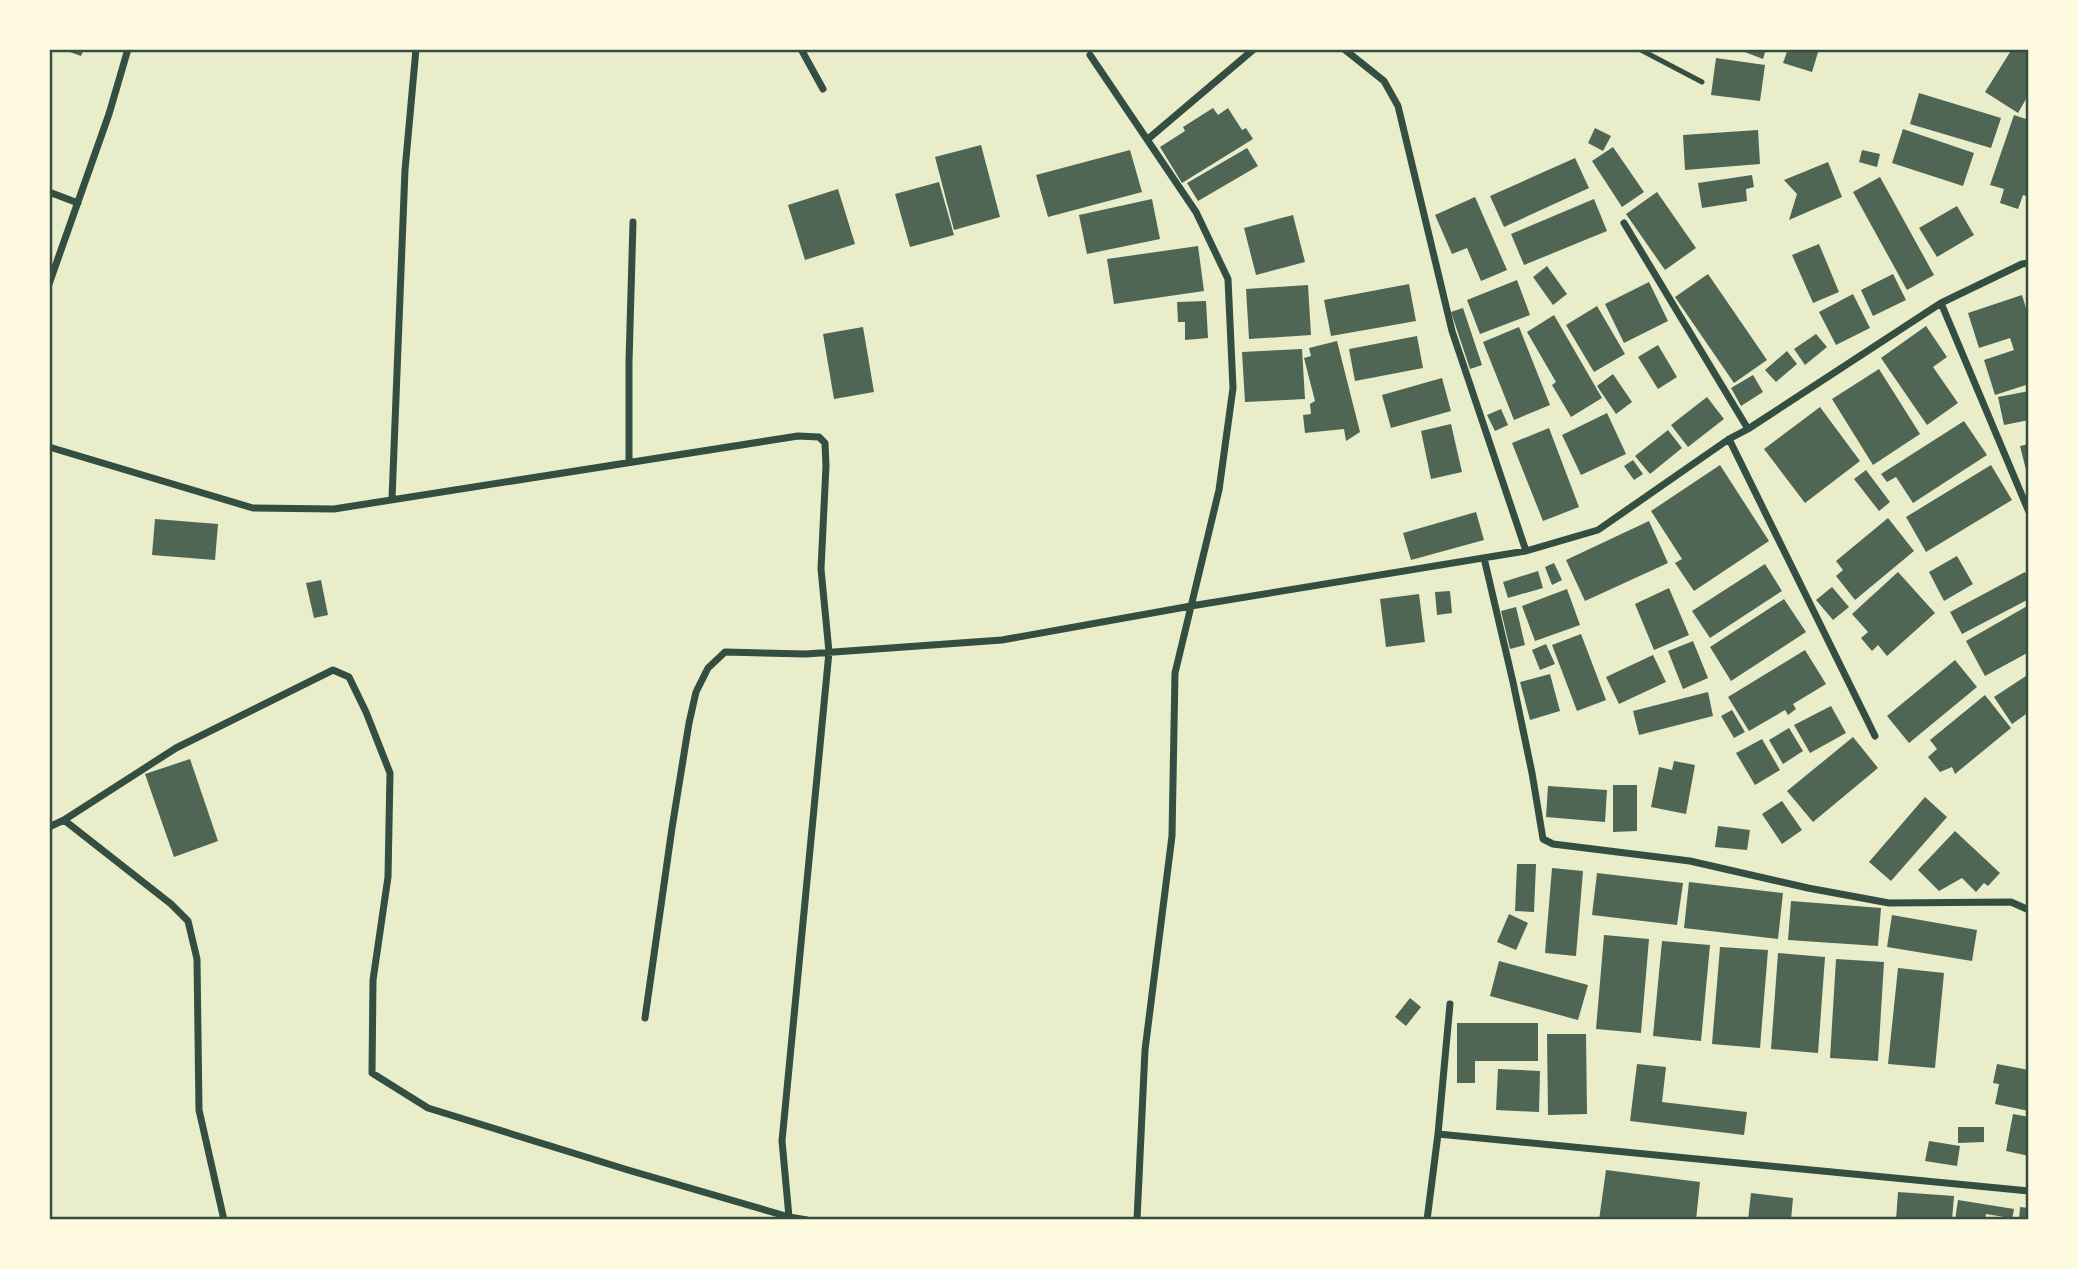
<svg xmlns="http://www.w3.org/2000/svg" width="2078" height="1269" font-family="'Titillium Web',sans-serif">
<rect width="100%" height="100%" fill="#e9edc9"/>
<path fill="#4f6655" d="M61,49h23l-3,7z
M1737,49h29l-3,10z
M1788,49h31l-7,23 -29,-9z
M2012,49h17v45l-11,19 -33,-21z
M1716,58l49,7 -5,36 -49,-6z
M1919,93l82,25 -10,30 -81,-24z
M1213,108l5,7 10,-7 14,22 4,-2 7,11 -71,44 -22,-36 25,-16 -2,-4z
M2014,115l15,5v77l-6,-2 -5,14 -18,-6 4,-14 -14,-4z
M1595,128l16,8 -8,15 -15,-8z
M1903,129l71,24 -11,33 -71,-23z
M1758,130l2,34 -75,6 -2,-35z
M981,145l19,72 -46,13 -19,-73z
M1613,147l31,45 -22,15 -30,-46z
M1247,148l11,18 -60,35 -11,-18z
M1130,150l12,42 -94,25 -12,-42z
M1862,150l18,4 -3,13 -18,-5z
M1575,158l14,30 -85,39 -14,-31z
M1828,162l14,35 -53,23 8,-26 -13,-14z
M1752,175l2,12 -8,2 1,12 -45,7 -4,-25z
M1880,177l54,98 -27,15 -54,-98z
M939,182l15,53 -44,12 -15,-53z
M838,189l17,55 -50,16 -17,-55z
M1657,192l39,56 -31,22 -39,-56z
M1475,197l32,73 -26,11 -14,-33 -15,6 -17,-39z
M1152,199l8,40 -73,15 -8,-39z
M1594,199l13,32 -83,34 -13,-31z
M1957,206l17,29 -37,22 -18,-29z
M1293,215l12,47 -49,13 -12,-47z
M1819,244l20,48 -26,11 -21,-48z
M1198,246l6,45 -90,13 -7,-45z
M1547,266l20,28 -14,11 -20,-28z
M1708,274l59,86 -33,23 -59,-86z
M1893,274l13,26 -33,16 -12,-26z
M1517,280l13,35 -50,19 -13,-34z
M1649,282l19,39 -44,22 -19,-39z
M1409,284l7,37 -85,15 -7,-36z
M1308,285l3,50 -62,4 -3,-50z
M1853,294l17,34 -34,17 -17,-33z
M2022,295l7,23v66l-34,11 -11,-35 30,-10 -4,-12 -31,10 -11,-35z
M1206,301l2,37 -23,2v-18h-7l-1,-20z
M1597,306l28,48 -31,18 -28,-47z
M1463,308l19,57 -12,4 -19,-57z
M1554,315l48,83 -31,19 -19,-32 4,-3 -29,-50z
M1926,326l21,31 -14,10 25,36 -31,22 -46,-67z
M863,327l11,65 -40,7 -11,-65z
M1519,327l31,78 -36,15 -31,-78z
M1816,334l11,13 -22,18 -11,-16z
M1417,336l6,32 -68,13 -6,-32z
M1337,341l23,91 -14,9 -2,-12 -39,4 -2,-18 8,-1 -1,-10 5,-3 -11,-43 7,-2 -2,-8z
M1658,345l19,32 -19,12 -20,-32z
M1302,349l3,50 -60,3 -3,-50z
M1787,351l10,13 -21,18 -11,-12z
M1879,369l41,65 -47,31 -41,-66z
M1613,374l19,28 -16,12 -19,-28z
M1753,375l10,17 -22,14 -10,-18z
M1442,378l9,33 -60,17 -9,-33z
M2029,391v29l-25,5 -6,-28z
M1707,397l17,22 -36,28 -17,-22z
M1820,407l40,54 -55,42 -41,-54z
M1501,409l7,16 -13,6 -8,-16z
M1607,413l19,41 -45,21 -19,-40z
M1964,421l23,34 -74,48 -17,-26 -9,5 -6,-8z
M1451,424l11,48 -31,7 -10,-48z
M1549,428l30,79 -36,14 -31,-78z
M1668,430l14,18 -32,26 -15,-18z
M2029,444v34h-1l-8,-32z
M1633,460l10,14 -9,6 -10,-14z
M1720,465l49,76 -75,50 -19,-28 7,-4 -31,-48z
M1991,465l21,35 -86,52 -20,-35z
M1866,470l24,32 -11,9 -25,-32z
M1476,512l8,28 -73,20 -8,-27z
M1888,518l26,33 -59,49 -19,-24 7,-6 -7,-9z
M155,519l63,5 -3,36 -63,-5z
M1649,521l19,42 -83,38 -19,-41z
M1957,556l16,28 -29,17 -15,-29z
M1554,563l8,17 -10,5 -7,-18z
M1765,564l17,27 -72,47 -18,-27z
M1538,571l5,17 -35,10 -5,-16z
M1898,572l37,41 -48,43 -9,-11 -6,6 -11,-13 7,-6 -16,-18z
M2025,572l4,6v21l-67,35 -12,-22z
M321,580l7,35 -14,3 -8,-35z
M1832,587l17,20 -16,13 -17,-20z
M1669,588l20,47 -35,15 -19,-46z
M1567,589l13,36 -45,16 -13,-35z
M1450,591l2,22 -15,2 -2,-23z
M1419,594l6,48 -39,5 -6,-48z
M1784,599l22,33 -75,49 -21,-34z
M2029,605v47l-44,24 -19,-35z
M1516,607l9,38 -15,4 -9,-38z
M1581,634l25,66 -29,11 -25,-66z
M1693,641l15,37 -25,11 -15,-38z
M1546,644l9,20 -15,6 -8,-20z
M1805,650l21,34 -33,20 3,5 -8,6 -3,-5 -36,21 -21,-34z
M1653,655l13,27 -47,22 -13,-27z
M1955,660l22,27 -68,56 -22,-27z
M1550,674l10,37 -30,9 -10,-38z
M2029,674v38l-17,12 -18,-27z
M1708,692l5,24 -74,19 -6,-24z
M1985,695l26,33 -56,46 -3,-7 -12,5 -12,-15 9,-8 -7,-9z
M1831,706l15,27 -36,20 -16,-28z
M1732,710l13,22 -11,6 -13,-22z
M1789,728l14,23 -20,13 -14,-24z
M1853,737l25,31 -65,54 -26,-31z
M1762,739l18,31 -25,15 -19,-32z
M190,759l28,82 -44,16 -29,-83z
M1674,761l21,4 -9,49 -35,-7 8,-40 13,3z
M1613,785h24v46l-24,1z
M1548,786l59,4 -2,32 -59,-5z
M1925,797l22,20 -56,64 -22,-19z
M1782,801l20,29 -20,14 -20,-30z
M1718,826l32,4 -3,20 -32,-3z
M1955,831l45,42 -12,13 -4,-3 -8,9 -14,-14 -23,13 -21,-21z
M1517,864h19l-2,48 -19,-1z
M1552,868l31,3 -7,85 -31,-3z
M1597,873l86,10 -6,42 -85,-10z
M1689,882l94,11 -5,46 -94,-11z
M1791,901l90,7 -3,38 -90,-6z
M1509,914l19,9 -12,27 -19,-8z
M1892,915l85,15 -5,31 -85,-14z
M1604,935l45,4 -8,94 -45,-4z
M1662,941l48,4 -9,96 -48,-5z
M1720,947l48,3 -8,98 -48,-4z
M1778,953l47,4 -7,96 -47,-4z
M1836,959l48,3 -6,99 -48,-3z
M1499,961l89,24 -10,35 -88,-24z
M1898,968l46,5 -9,95 -47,-4z
M1410,998l11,9 -15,19 -11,-9z
M1457,1023h81v38h-63v22h-18z
M1547,1034h39l1,80 -39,1z
M1637,1064l29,3 -4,35 85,10 -3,23 -114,-14z
M1997,1064l32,6v41l-34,-7 4,-20 -6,-1z
M1498,1069l42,2 -1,41 -43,-2z
M2013,1114l16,3v39l-23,-5z
M1958,1127h26v15l-26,1z
M1929,1141l31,5 -3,20 -32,-5z
M1606,1170l94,12 -4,38h-97z
M1898,1192l56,4 -2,24 -38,-2v2h-18z
M1751,1193l42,5 -2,22h-43z
M1958,1200l56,9 -2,11h-8v-3l-18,-3 -1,6h-30z
M2020,1207l9,1v12h-10z"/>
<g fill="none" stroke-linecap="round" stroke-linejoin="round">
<path stroke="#344e41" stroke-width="5" d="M1639,49l63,33"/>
<path stroke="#344e41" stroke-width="7" d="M801,49l22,40
M1344,49l40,32 14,25 54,225 74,220
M1090,55l106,157 32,67 5,109 -14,102 -44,183 -3,163 -27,214 -8,170
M1148,139l106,-90
M49,192l29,11
M1624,223l124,206
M49,284l60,-170 19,-65
M1941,303l88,209
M1729,439l146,297
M49,447l204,61 81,1 464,-73 21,1 6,6 1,23 -5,103 8,83 -47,489 7,76
M629,462v-100l4,-140
M392,499l13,-329 11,-121
M1484,558l29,124 19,91 11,66 10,5 137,17 118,27 81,15 122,-1 18,8
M64,820l107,84 17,17 9,38 2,151 25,110
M49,827l15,-7 112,-72 157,-78 16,7 17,35 24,61 -2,104 -15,103 -1,93 56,35 200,62 161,47 18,3
M645,1018l27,-190 17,-105 7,-31 12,-24 17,-16 81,2 196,-14 189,-34 335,-55 72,-21 131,-91 19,-10 193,-126 81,-39 7,-1
M1438,1134l591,57
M1427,1220l11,-86 12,-130"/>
</g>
<rect width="2078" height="1269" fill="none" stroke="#fefae0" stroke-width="102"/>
<rect x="51" y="51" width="1976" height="1167" fill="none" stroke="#344e41" stroke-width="2.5"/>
</svg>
